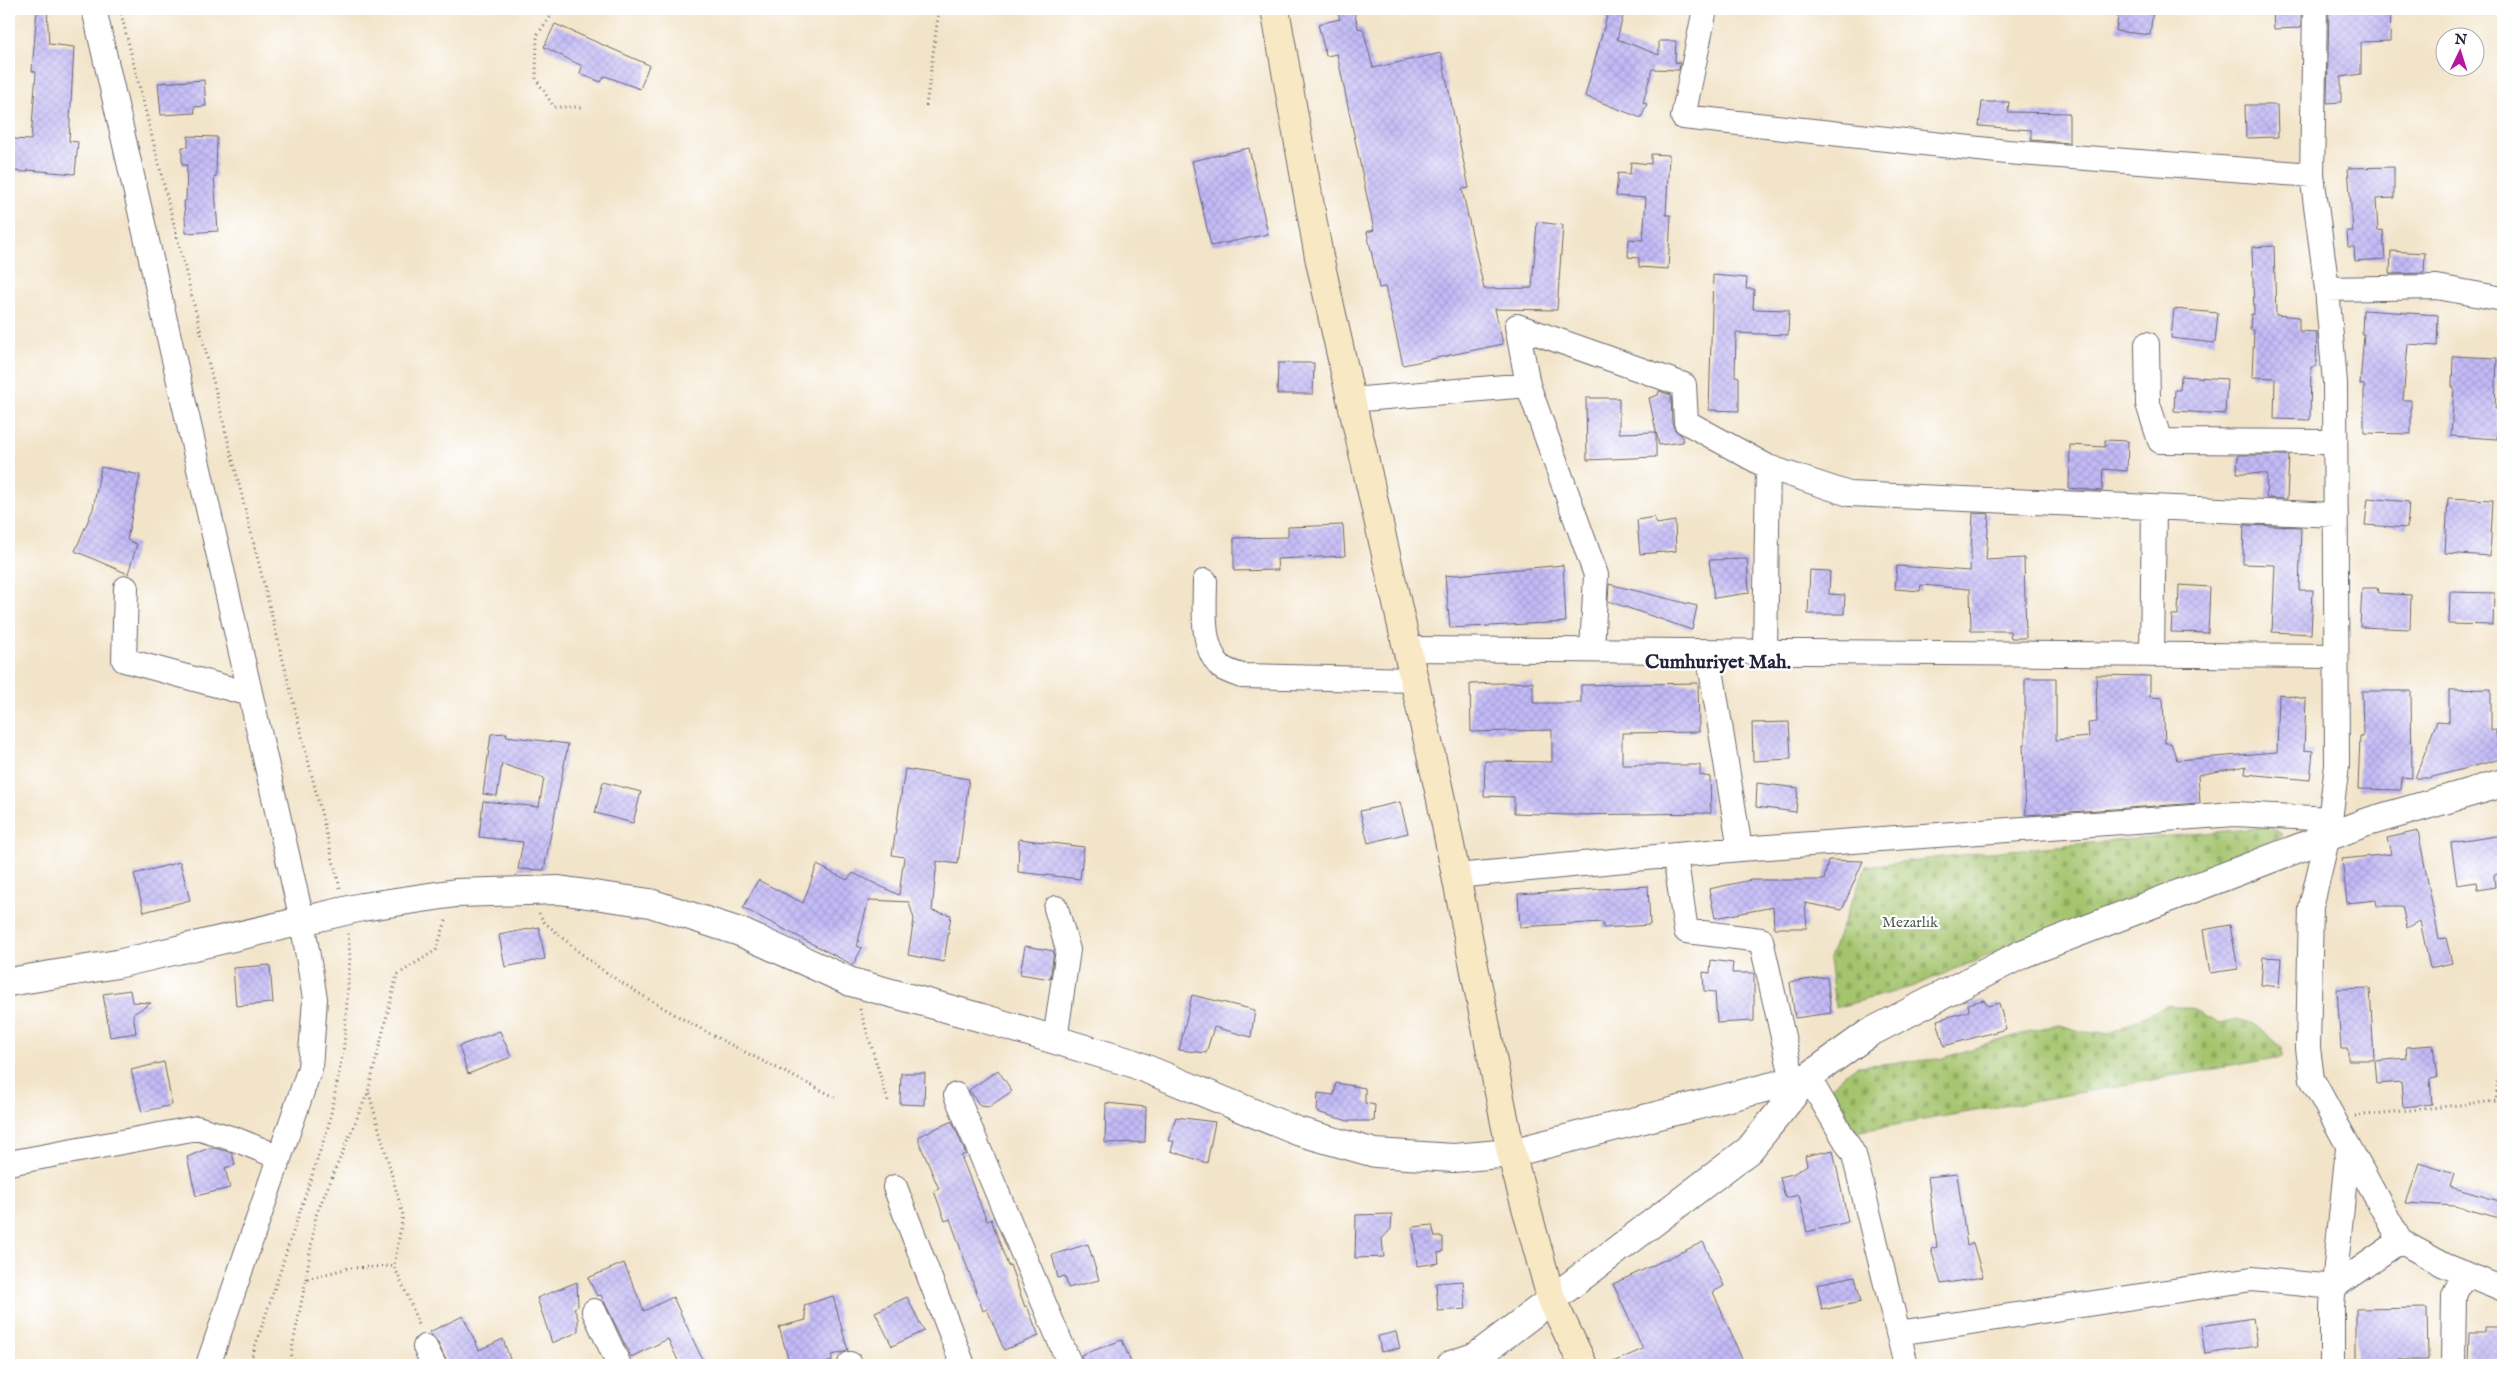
<svg xmlns="http://www.w3.org/2000/svg" width="2512" height="1374" font-family="'IM FELL English',serif">
<defs>
<pattern id="cemetery-stones" width="16" height="16" patternUnits="userSpaceOnUse" patternTransform="scale(1.25)"><rect width="16" height="16" fill="#a4c46d"/><path d="M2 7V4a2 2 0 0 1 4 0v3zM10 15v-3a2 2 0 0 1 4 0v3z" fill="#8da85f"/></pattern>
<pattern id="building-cross-hatch" width="8" height="8" patternUnits="userSpaceOnUse" patternTransform="scale(1.25)"><rect width="8" height="8" fill="#c3baf6"/><path d="M0 0l8 8M0 8l8-8" fill="none" stroke="#a7a0d4"/></pattern>
</defs>
<rect width="100%" height="100%" fill="#fff"/>
<filter id="ink" filterUnits="userSpaceOnUse"><feTurbulence type="fractalNoise" baseFrequency=".02" numOctaves="2"/><feDisplacementMap in="SourceGraphic" scale="10" xChannelSelector="R" yChannelSelector="G"/><feConvolveMatrix kernelMatrix="1 2 1 2 8 2 1 2 1" color-interpolation-filters="sRGB"/></filter>
<filter id="wash" filterUnits="userSpaceOnUse"><feTurbulence type="fractalNoise" baseFrequency=".0096" numOctaves="4" result="noise"/><feDisplacementMap in="SourceGraphic" scale="20" xChannelSelector="R" yChannelSelector="G"/><feGaussianBlur stdDeviation="1.12" result="paint"/><feColorMatrix in="noise" values="0 0 0 0 0 0 0 0 0 0 0 0 0 0 0 0 0 1.4 0 .05"/><feComposite in="paint" operator="in"/></filter>
<g filter="url(#wash)">
<rect width="100%" height="100%" fill="#f2e4c9"/>
<path fill="url(#cemetery-stones)" stroke="#637354" d="M2271,827l12,8 -60,26 -312,126 -76,21 -6,-50 37,-92 112,-13z
M2168,1005l27,5 25,13 17,-4 17,5 28,23v10l-427,75 -24,-44 13,-14 14,-8 81,-7 98,-30 23,-4 23,7 25,2z"/>
<g id="blocks">
<path fill="url(#building-cross-hatch)" d="M37,9h10l2,35 25,3 -5,94 9,1 -3,32 -47,-4 -1,2 -17,-1 3,-32 18,1 5,-68 -4,-1z
M1609,9h16l-8,30 42,16v-14h17l-1,21 5,1 -1,7 -27,-1 -9,34 4,1 -6,14 -56,-22z
M2119,9h34l-3,26 -34,-4z
M2273,9h28v19l-27,1z
M2329,9h62l-1,32 -29,1v32l-20,3v25l-14,1z
M1354,10l4,18 5,1 10,39 68,-15 28,135 -7,1 22,100 48,-1 5,-66 26,3 -6,85 -62,-1 8,35 -100,21 -18,-78 -6,1 -12,-56 7,-2 -37,-176 -11,2 -8,-32 22,-5 -2,-6z
M555,24l94,41 -9,24 -35,-13 -4,6 -21,-8 2,-8 -38,-19z
M204,80l2,26 -12,1 1,6 -34,2 -3,-32z
M1982,102h27l-1,10 61,1v30l-38,-3v-10l-52,-4z
M2245,105h32l1,32 -32,1z
M188,136l29,1 -1,40h-2l4,54 -32,2 -2,-32h2l1,-36h-5v-18h6z
M1249,148l19,86 -57,12 -19,-85z
M1651,154l18,1 -3,60h5l-3,54 -29,-2v-9l-11,-1 1,-18 14,1 3,-42 -30,-2 2,-23 12,1 1,-12 20,2z
M2394,167v31l-18,1 2,32 5,-1 2,29 -30,2 -1,-14h-6l-1,-16h6l-5,-63z
M2274,246l2,69 23,2v14l18,1 -1,35h-5l-1,53 -36,-1 1,-41 -23,-1 2,-47h-4l1,-16h3l-2,-67z
M2391,251l34,2 -1,20 -34,1z
M1713,275l34,3 -1,11h8l-1,20 36,1 -1,25 -52,-2 -1,43 4,1v34l-30,-1z
M2174,309l44,4 -3,30 -44,-5z
M2363,310l75,5 -1,31 -29,-2 -5,56h8v34l-47,-1v-48l-4,-1 4,-50h-2z
M2453,356l44,2 -2,51h3l-1,30 -46,-3 3,-49h-2z
M1278,363h36l-1,31h-36z
M2181,376l46,3 -2,35 -51,-3 1,-21h5z
M1659,391l12,4 1,28 3,7 7,6 1,6 -24,3 -10,-47 9,-3z
M1586,398h33v35l37,-1v25l-69,3z
M2105,440l23,1 -1,30 -24,-2 -1,22 -33,-3 1,-43 35,2z
M2238,455h51l-2,44 -21,-1 1,-24 -30,-1z
M101,467l39,8 -13,65 10,4 -9,30 -53,-23 18,-42z
M2368,498l41,4 -2,26 -42,-3z
M2448,498l45,2 -3,56 -45,-3z
M1973,513l16,1 -3,46 38,-2 2,80h-15l-1,-7h-39l-1,-42 -49,-4 -1,6 -25,-2 2,-23 73,5z
M1654,517l3,7 18,-3 1,30 -36,3 -3,-34z
M1343,525l2,31 -68,3 1,11 -44,1v-33l54,-1v-10z
M2244,525l57,2 -2,63h14l-2,44 -39,-2 3,-67 -32,-1z
M1747,559l2,34 -35,5 -5,-38z
M1563,565l3,57 -116,6 -5,-52z
M1810,570l20,1 -1,23 16,1 -1,19h-36z
M1609,584l88,22 -5,24 -84,-29z
M2179,585l31,2 -2,46 -37,-1 1,-17h6z
M2362,588h15l1,5 33,2 -1,34 -50,-2z
M2450,592l44,1 -1,32 -44,-1z
M2096,675l54,1v21l13,1 2,45h6l6,17 100,-8 2,-58 27,5 -2,51 9,1 -3,29 -65,-6 1,-8 -48,9 2,28 -174,12 -3,-71h2v-66h31v62l33,-3 -1,-14 9,-1z
M1533,682v21h48v-18l117,-2 1,49 -77,1v32h78v10l10,2 1,36 -141,2 -56,-2v-16l-30,-1 1,-35 67,1v-32l-81,2 -1,-48z
M2491,689v41l4,-1 6,30 -72,19h-14l22,-57 12,1v-32z
M2362,691h49l1,87 -10,-1 -1,13 -43,-1 2,-52h3z
M1789,722l2,37 -38,2 -1,-38z
M507,733l-1,3 62,8 -24,126 -26,-1 5,-27 -44,-5 4,-36 56,6 5,-29 -42,-14 -5,32 -14,-2 8,-60z
M905,769l64,10 -11,85 -21,-3 -5,50 19,4 -7,47 -36,-7 6,-36 -5,-17 -38,-2 -3,2 -11,44 5,2 -9,17 -110,-57 15,-28 45,23 14,-38 30,15 6,-7 46,22 5,-38 -12,-2z
M603,782l38,10 -8,31 -38,-10z
M1757,783l41,5 -2,24 -40,-5z
M1400,802l8,31 -40,10 -8,-32z
M2418,831l21,108 7,-1 6,25 -22,5 -10,-47 -13,7 -5,-22h-25l-1,-6 -29,3 -5,-44 49,-5 -4,-16z
M2503,835v38l-9,2 1,12 -17,3 -1,-8 -20,3 -6,-42z
M1019,839l65,8 -4,32 -62,-7z
M1828,860l35,1 -21,49 -37,-7 2,25h-33l-1,-21 -58,11 -6,-29 42,-9h73z
M180,862l10,38 -46,12 -10,-38z
M1648,886l2,39 -47,3v-6l-83,5 -2,-33z
M2230,925l8,44 -28,4 -7,-43z
M539,927l6,32 -40,8 -6,-32z
M1025,946l29,5 -4,28 -30,-5z
M2263,957l18,1 -2,29 -18,-2z
M1711,960l22,3 -1,10h22v48l-37,2 -2,-31 -11,-1 -1,-19 7,1z
M270,965l3,38 -37,3 -3,-38z
M1827,977l4,36 -36,5 -5,-36z
M2370,988l4,72h-26v-11h-7l-4,-60z
M130,990l2,12 19,1 -18,11 3,19 -26,4 -7,-43z
M1192,995l63,15 -4,27 -37,-10 -8,26 -27,-3z
M1984,1000l4,6 11,-3 7,26 -62,17 -7,-26 32,-9 -1,-7z
M500,1031l11,26 -43,17 -9,-28z
M2433,1045l4,33 -7,1 2,25 -29,3 -2,-25 -24,2 -2,-23 32,-3 -1,-11z
M164,1062l8,43 -30,7 -11,-42z
M998,1070l14,21 -23,16 -9,-1 -11,-16z
M901,1073h24l-1,32 -24,-1z
M1336,1083l29,5v15l10,2 -1,16h-26l-31,-9 1,-19 16,2z
M1106,1103l40,4 -1,35 -40,1z
M1176,1117l39,5 -8,41 -36,-12 3,-10h-6z
M952,1121l14,33 -5,2 26,65 4,-2 17,47 2,-1 15,42 2,-1 12,30 -35,14 -17,-41 -4,2 -33,-92 -5,2 -11,-30 5,-2 -20,-47v-6z
M209,1148h5l18,5 3,12 -10,3 5,20 -34,8 -9,-39z
M1833,1150l15,72 -41,10 -8,-37 -14,3 -5,-21 13,-3 14,-9 -2,-9z
M2420,1163l34,11 -4,13 53,15v17l-48,-13 -49,-3z
M1957,1174l10,72 6,-3 10,34 -42,7 -10,-35 6,-2 -9,-70z
M1392,1214l-1,15 -9,10 2,18 -29,1 1,-43z
M1432,1225l3,12h8v15l-5,1 1,10 -22,3 -4,-39z
M1703,1242l21,44 -11,6 29,67 -13,6h-123l37,-16 -30,-65z
M1088,1244l11,36 -31,8 -3,-12 -7,2 -6,-23z
M624,1263l20,48 29,-14 32,68h-25l-12,-26 -37,18 -30,-62 -4,1 -9,-18z
M1855,1276l6,26 -39,8 -5,-26z
M1463,1281l3,28 -28,2 -2,-28z
M577,1282l1,24 -4,2 4,11v13l-26,11 -15,-45z
M833,1296l15,55 -16,4v6l-13,4h-29l-11,-38 27,-7 -2,-15z
M907,1297l17,34 -32,15 -17,-34z
M2427,1308l1,52h-72v-51z
M463,1316l16,34 24,-11 9,26h-64l-11,-24 -8,-9z
M2253,1318l4,28 -52,8 -4,-28z
M2484,1327h19v38h-35l1,-33h15z
M1396,1332l4,16 -19,4 -3,-16z
M1122,1340l10,25h-48l-3,-10z"/>
</g>
</g>
<g filter="url(#ink)">
<use href="#blocks" fill-opacity="0" stroke="#6b666d" stroke-width="1"/>
<g fill="none" stroke-linecap="round" stroke-linejoin="round">
<g stroke="#6b666d" stroke-width="26">
<path id="minor" d="M94,9l208,911 13,79 -5,69 -102,297
M1705,9l-22,108 324,35 305,23
M2315,9l-3,166 15,114 8,94 2,382 -9,71 -17,71 -3,141 4,31 88,162 44,24 59,24
M2327,289l110,-2 66,12
M2147,344l1,60 12,37 175,1
M1351,400l177,-15
M1768,467l81,27 487,21
M1205,581c0,27 -5,65 16,86 5,4 15,7 21,9l172,4
M126,588l-2,72 126,34
M1407,649l929,7
M1592,650l4,-75 -68,-190 -11,-59 167,59 2,37 82,45 -3,185
M1708,651l32,198
M2152,655l2,-147
M1675,855l11,76 75,9 32,141
M1456,876l284,-27 495,-35 96,5
M1055,1040l13,-90 -12,-42
M1808,1077l46,78 52,210
M956,1095l114,270
M9,1163l188,-35 40,12 42,17
M895,1187l68,178
M594,1311l25,54
M1898,1333l354,-54 82,8 66,-46
M425,1347l9,18
M850,1364v1
M2332,1365v-60l16,-157
M2453,1365l1,-69 10,-23"/>
</g>
<g stroke="#6b666d" stroke-width="30">
<path id="tertiary" d="M9,982l108,-18 245,-57 94,-14 103,-3 91,13 90,29 111,50 131,36 150,45 165,68 78,22 79,5 57,-5 297,-76
M1451,1365l26,-9 272,-206 59,-73 61,-44 153,-79 342,-131 139,-40"/>
</g>
<g stroke="#6b666d" stroke-width="30">
<path id="secondary" d="M1275,9l44,248 121,538 71,358 40,145 32,67"/>
</g>
<path stroke="#6b666d" stroke-width="3" stroke-dasharray="1 4" stroke-linecap="butt" d="M120,9l220,879
M556,9l-19,26 -1,44 18,28h29
M926,106l13,-97
M539,913l5,9c23,19 45,40 69,55 71,46 147,83 222,120
M860,1009l28,92
M369,1093l34,122 -9,51
M2355,1116l141,-15 7,-90
M306,1279l10,-64 52,-123 29,-117 39,-25 11,-32
M249,1365l80,-241 15,-78 6,-90 -2,-23
M296,1365l-5,-11 15,-75 43,-11 45,-2 17,38 8,24"/>
<use href="#minor" stroke="#fff" stroke-width="24"/>
<use href="#tertiary" stroke="#fff" stroke-width="28"/>
<use href="#secondary" stroke="#f8e8c3" stroke-width="28"/>
</g>
</g>
<g text-anchor="middle" stroke-width="4.5" stroke-linejoin="round" paint-order="stroke">
<g font-size="15" fill="#505b4c" stroke="#fff">
<text x="1910" y="927">Mezarlık</text>
</g>
<g font-size="20" font-weight="bold" fill="#22223b" stroke="#fff">
<text x="1718" y="668">Cumhuriyet Mah.</text>
</g>
</g>
<rect width="2512" height="1374" fill="none" stroke="#fff" stroke-width="30"/>
<g transform="translate(2460 52) rotate(4)"><circle r="24" fill="#ffffff" stroke="#a7a7b1"/>
<path d="M0-4L9 19L0 12L-9 19Z" fill="#b5179e"/>
<text y="-8" font-size="14" font-weight="bold" text-anchor="middle" fill="#22223b">N</text>
</g>
</svg>
